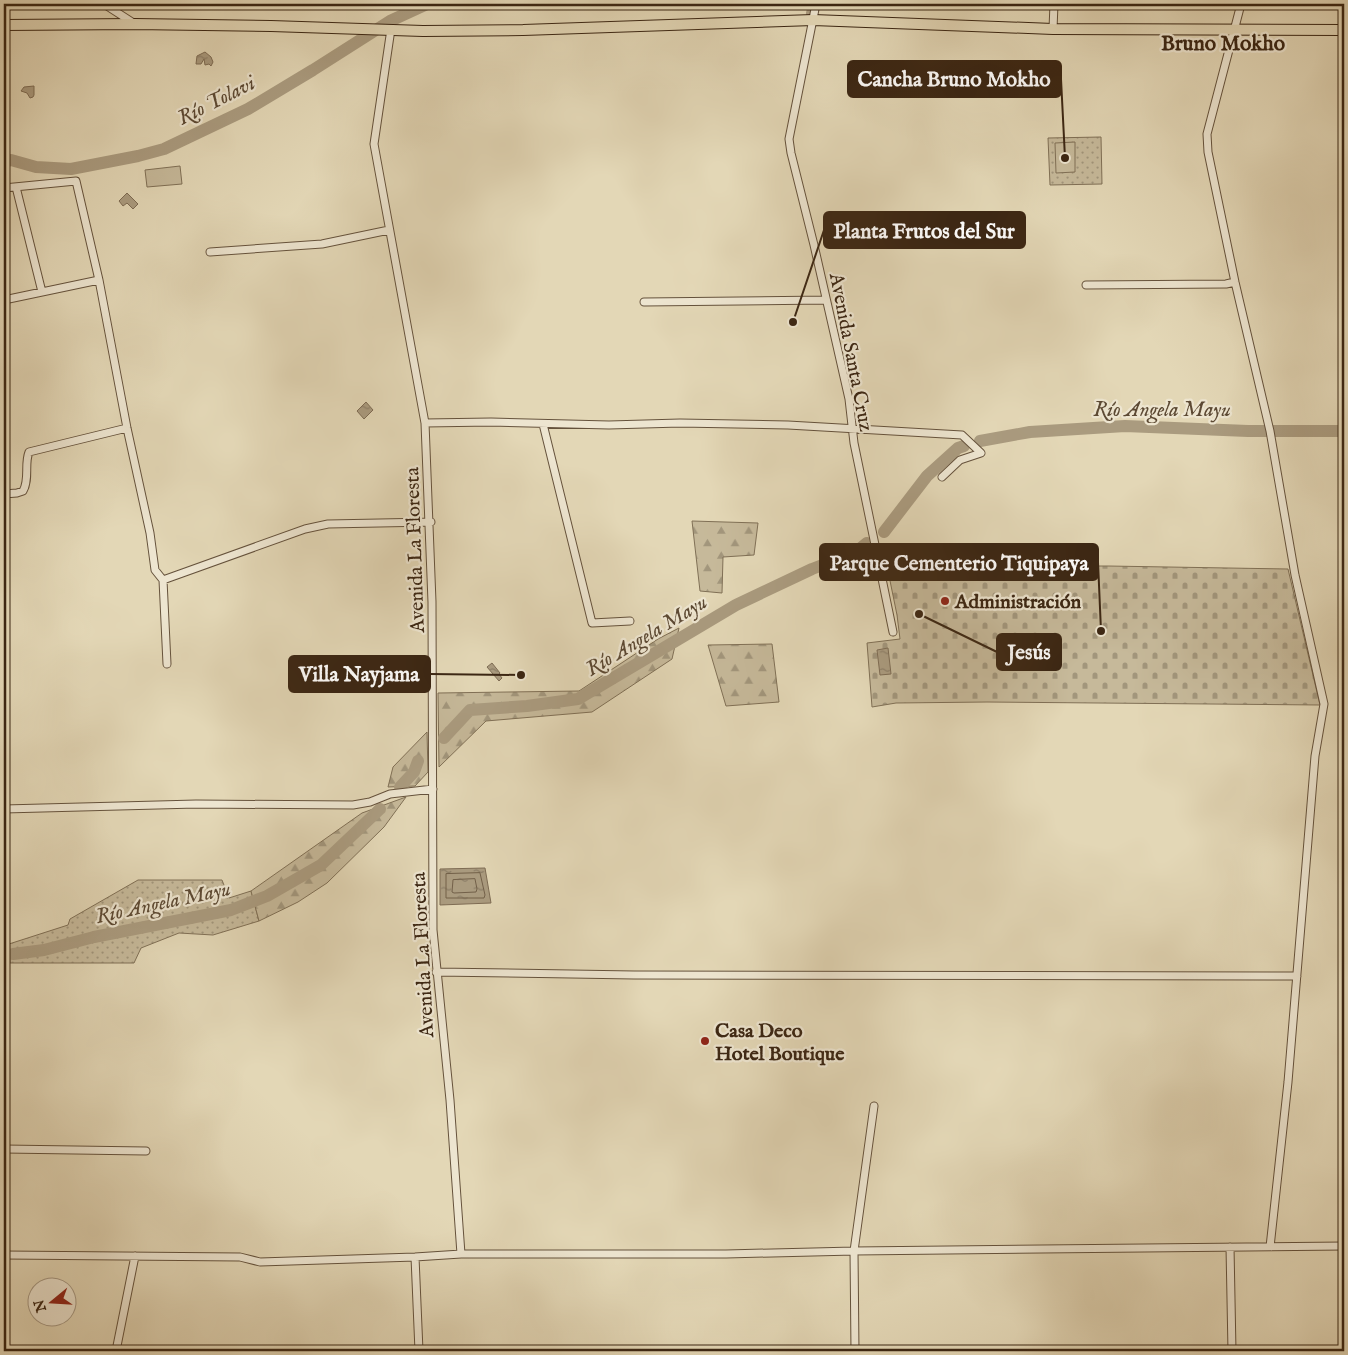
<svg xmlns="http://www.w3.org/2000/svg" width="1348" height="1355" font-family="'IM FELL English',serif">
<defs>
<pattern id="grass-dots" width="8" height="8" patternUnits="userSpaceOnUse" patternTransform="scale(1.25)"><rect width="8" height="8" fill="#c6b99a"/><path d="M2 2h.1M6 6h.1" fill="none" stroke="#a2967c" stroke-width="1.8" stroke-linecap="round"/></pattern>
<pattern id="forest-firs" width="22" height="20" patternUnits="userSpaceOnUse" patternTransform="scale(1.25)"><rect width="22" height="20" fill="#c6b99a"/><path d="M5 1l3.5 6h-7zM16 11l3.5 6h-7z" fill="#a2967c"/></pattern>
<pattern id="cemetery-stones" width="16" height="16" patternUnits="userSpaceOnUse" patternTransform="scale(1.25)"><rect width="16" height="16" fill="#c6b99a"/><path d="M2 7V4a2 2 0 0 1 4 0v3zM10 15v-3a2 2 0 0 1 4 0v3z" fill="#a2967c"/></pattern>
<pattern id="water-ripples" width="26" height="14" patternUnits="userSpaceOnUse" patternTransform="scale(1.25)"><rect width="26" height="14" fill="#aa9b7f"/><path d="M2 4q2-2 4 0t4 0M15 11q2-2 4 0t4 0" fill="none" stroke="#8c7e67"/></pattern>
</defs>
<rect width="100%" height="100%" fill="#e3d7b6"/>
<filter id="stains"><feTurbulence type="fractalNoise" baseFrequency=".004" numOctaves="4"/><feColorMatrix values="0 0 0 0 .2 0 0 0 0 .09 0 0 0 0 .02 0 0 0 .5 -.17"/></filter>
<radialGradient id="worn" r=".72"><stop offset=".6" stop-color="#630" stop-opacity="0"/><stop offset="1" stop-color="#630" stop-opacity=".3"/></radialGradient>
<path fill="url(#grass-dots)" stroke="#807056" d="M1101,137l1,47 -52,1 -2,-47z
M138,880h84l7,18 22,-7 8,30 -46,14 -34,-2 -38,15 -7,15h-124l-1,-19 59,-19 2,-6z"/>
<path fill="url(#forest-firs)" stroke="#807056" d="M692,521l66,2 -4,32 -31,2 -1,36 -22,-2z
M679,628l-7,31 -80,53 -106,9 -47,46 -1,-74 141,-2 79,-52z
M772,644l7,58 -53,4 -18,-61z
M427,732l1,40 -13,14 -27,1 5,-20z
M406,797l-22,30 -57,56 -29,19 -39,19 -8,-30 111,-78z"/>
<path fill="url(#cemetery-stones)" stroke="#807056" d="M887,566h221l180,3 32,136 -333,-3 -91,1 -24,4 -5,-64 33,-4 -3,-24z"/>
<path fill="#c6b99a" stroke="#807056" d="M1075,142v30l-19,1 -1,-30z
M180,166l2,18 -35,3 -2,-17z"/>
<path fill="url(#water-ripples)" stroke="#7e6c54" d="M205,52l6,5 2,5 -2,4 -2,-2 -4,1 -1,-6 -3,5h-5l1,-8z
M34,86v9l-1,2 -3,1 -3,-5 -6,-2 3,-4z
M127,193l11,11 -5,5 -6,-6 -4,3 -4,-5z
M366,402l7,8 -9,9 -7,-8z
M888,648l3,26 -11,1 -3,-25z
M492,663l8,10 -1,1 3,4 -3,3 -12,-14z
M485,868l6,35 -51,2v-36z"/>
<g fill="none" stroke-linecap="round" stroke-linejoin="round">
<path stroke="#726049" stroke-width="1" d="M480,873l5,22 -1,3h-38v-24z
M475,879l2,10 -1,3 -22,1 -2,-1 1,-12z"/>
<path stroke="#aa9b7f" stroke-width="8" d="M810,13l2,-9"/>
<path stroke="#aa9b7f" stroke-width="12" d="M4,162l7,-2 25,7 35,2 67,-13 26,-7 84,-40 65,-39 77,-49 37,-17
M980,441l50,-9 95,-6 123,5h96
M884,532l43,-56 31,-28 6,-2
M444,738l26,-28 57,-4 51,-7 158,-94 76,-36 44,-17 11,-9
M400,787l14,-15 4,-11
M13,954l31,-4 50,-13 137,-27 36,-14 54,-31 59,-56"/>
<g stroke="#65523c" stroke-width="9">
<path id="minor" d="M104,4l31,20
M816,4l-27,135 2,14 23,92 35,154 5,44 39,189
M1241,4l-34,130 1,18 27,130 35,149 25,144 29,129 -9,52 -27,326 -18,165
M391,29l-17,115 51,279 7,179 1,328 17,170 11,154
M1053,29l1,-25
M16,187l26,105
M4,188l72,-7 23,99 28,148 23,105 5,37 8,10 4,84
M210,252l112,-8 67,-14
M1086,285l140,-1 9,-2
M4,300l95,-20
M644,302l182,-2
M425,423l66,-1 118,3 71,-2 108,2 174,10 19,18 -21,7 -18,17
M543,424l49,199 38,-2
M4,494l13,-1 6,-2c7,-12 1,-27 6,-39l98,-24
M878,564l22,-10 17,-6 18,2 29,9h95
M163,580l142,-51 23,-5 103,-2
M4,809l192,-5 157,1 17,-3 20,-8 43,-5
M436,972l198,3 663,1
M4,1149l142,2
M1230,1247l2,104
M4,1255l236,2 20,5 155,-5 46,-3h265l128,-3 490,-5
M415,1257l4,94
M116,1351l19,-95
M855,1351l-1,-100 20,-145"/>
</g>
<g stroke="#3b2613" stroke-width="12">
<path id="primary" d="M4,25l131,-1 136,2 152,5 100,-1 290,-10 240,9 291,1"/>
</g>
<use href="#minor" stroke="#ede5d0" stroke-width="7"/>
<use href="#primary" stroke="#e3d7b6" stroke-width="10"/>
</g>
<g fill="#8f2418" stroke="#ede5d0" stroke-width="2">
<circle cx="945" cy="601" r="5"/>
<circle cx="705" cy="1041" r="5"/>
</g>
<g text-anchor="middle" stroke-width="4.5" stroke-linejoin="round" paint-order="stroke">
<g font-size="20" fill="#3b2613" stroke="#ede5d0">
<text transform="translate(852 352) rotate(79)" y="7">Avenida Santa Cruz</text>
<text transform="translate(414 550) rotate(-92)" y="7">Avenida La Floresta</text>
<text transform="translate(422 955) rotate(-93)" y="7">Avenida La Floresta</text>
</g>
<g font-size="20" font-weight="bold" fill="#3b2613" stroke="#ede5d0" text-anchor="start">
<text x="955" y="608">Administración</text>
<text x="715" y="1037">Casa Deco<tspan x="715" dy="23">Hotel Boutique</tspan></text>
</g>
<g font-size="21" font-weight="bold" fill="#3b2613" stroke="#ede5d0">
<text x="1223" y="50">Bruno Mokho</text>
</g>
<g font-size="21" font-style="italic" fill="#5c4933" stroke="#ede5d0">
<text transform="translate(216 100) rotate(-27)" y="7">Río Tolavi</text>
<text x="1162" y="416">Río Angela Mayu</text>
<text transform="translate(646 635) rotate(-31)" y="7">Río Angela Mayu</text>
<text transform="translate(163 902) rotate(-12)" y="7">Río Angela Mayu</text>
</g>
</g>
<path fill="none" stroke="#3b2613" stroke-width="2" d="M1065 158L1061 79M793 322L824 230M1101 631L1098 562M919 614L997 652M521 675L430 674"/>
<g fill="#3b2613" stroke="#ede5d0" stroke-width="2">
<circle cx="1065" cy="158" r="5"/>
<circle cx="793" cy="322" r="5"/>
<circle cx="1101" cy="631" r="5"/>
<circle cx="919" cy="614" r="5"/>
<circle cx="521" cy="675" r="5"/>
</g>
<g fill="#3b2613" stroke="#3b2613" stroke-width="2">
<rect x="848" y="61" width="213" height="36" rx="5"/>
<rect x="824" y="212" width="201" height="36" rx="5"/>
<rect x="820" y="544" width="278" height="36" rx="5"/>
<rect x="997" y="634" width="64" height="36" rx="5"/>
<rect x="289" y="656" width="141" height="36" rx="5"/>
</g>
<g font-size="21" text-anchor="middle" font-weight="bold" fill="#fff">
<text x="954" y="86">Cancha Bruno Mokho</text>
<text x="924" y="238">Planta Frutos del Sur</text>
<text x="959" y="570">Parque Cementerio Tiquipaya</text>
<text x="1029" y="659">Jesús</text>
<text x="359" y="681">Villa Nayjama</text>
</g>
<rect width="1348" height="1355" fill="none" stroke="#e3d7b6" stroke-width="20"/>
<rect x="5" y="5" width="1338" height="1345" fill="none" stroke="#3b2613" stroke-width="2.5"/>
<rect x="10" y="10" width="1328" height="1335" fill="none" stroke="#3b2613"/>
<g transform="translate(52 1302) rotate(252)"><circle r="24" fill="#ede5d0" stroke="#a69984"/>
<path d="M0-4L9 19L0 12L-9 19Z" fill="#8f2418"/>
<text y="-8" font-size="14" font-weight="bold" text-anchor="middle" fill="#3b2613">N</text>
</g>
<rect width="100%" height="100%" filter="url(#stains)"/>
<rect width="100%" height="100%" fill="url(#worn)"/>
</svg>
